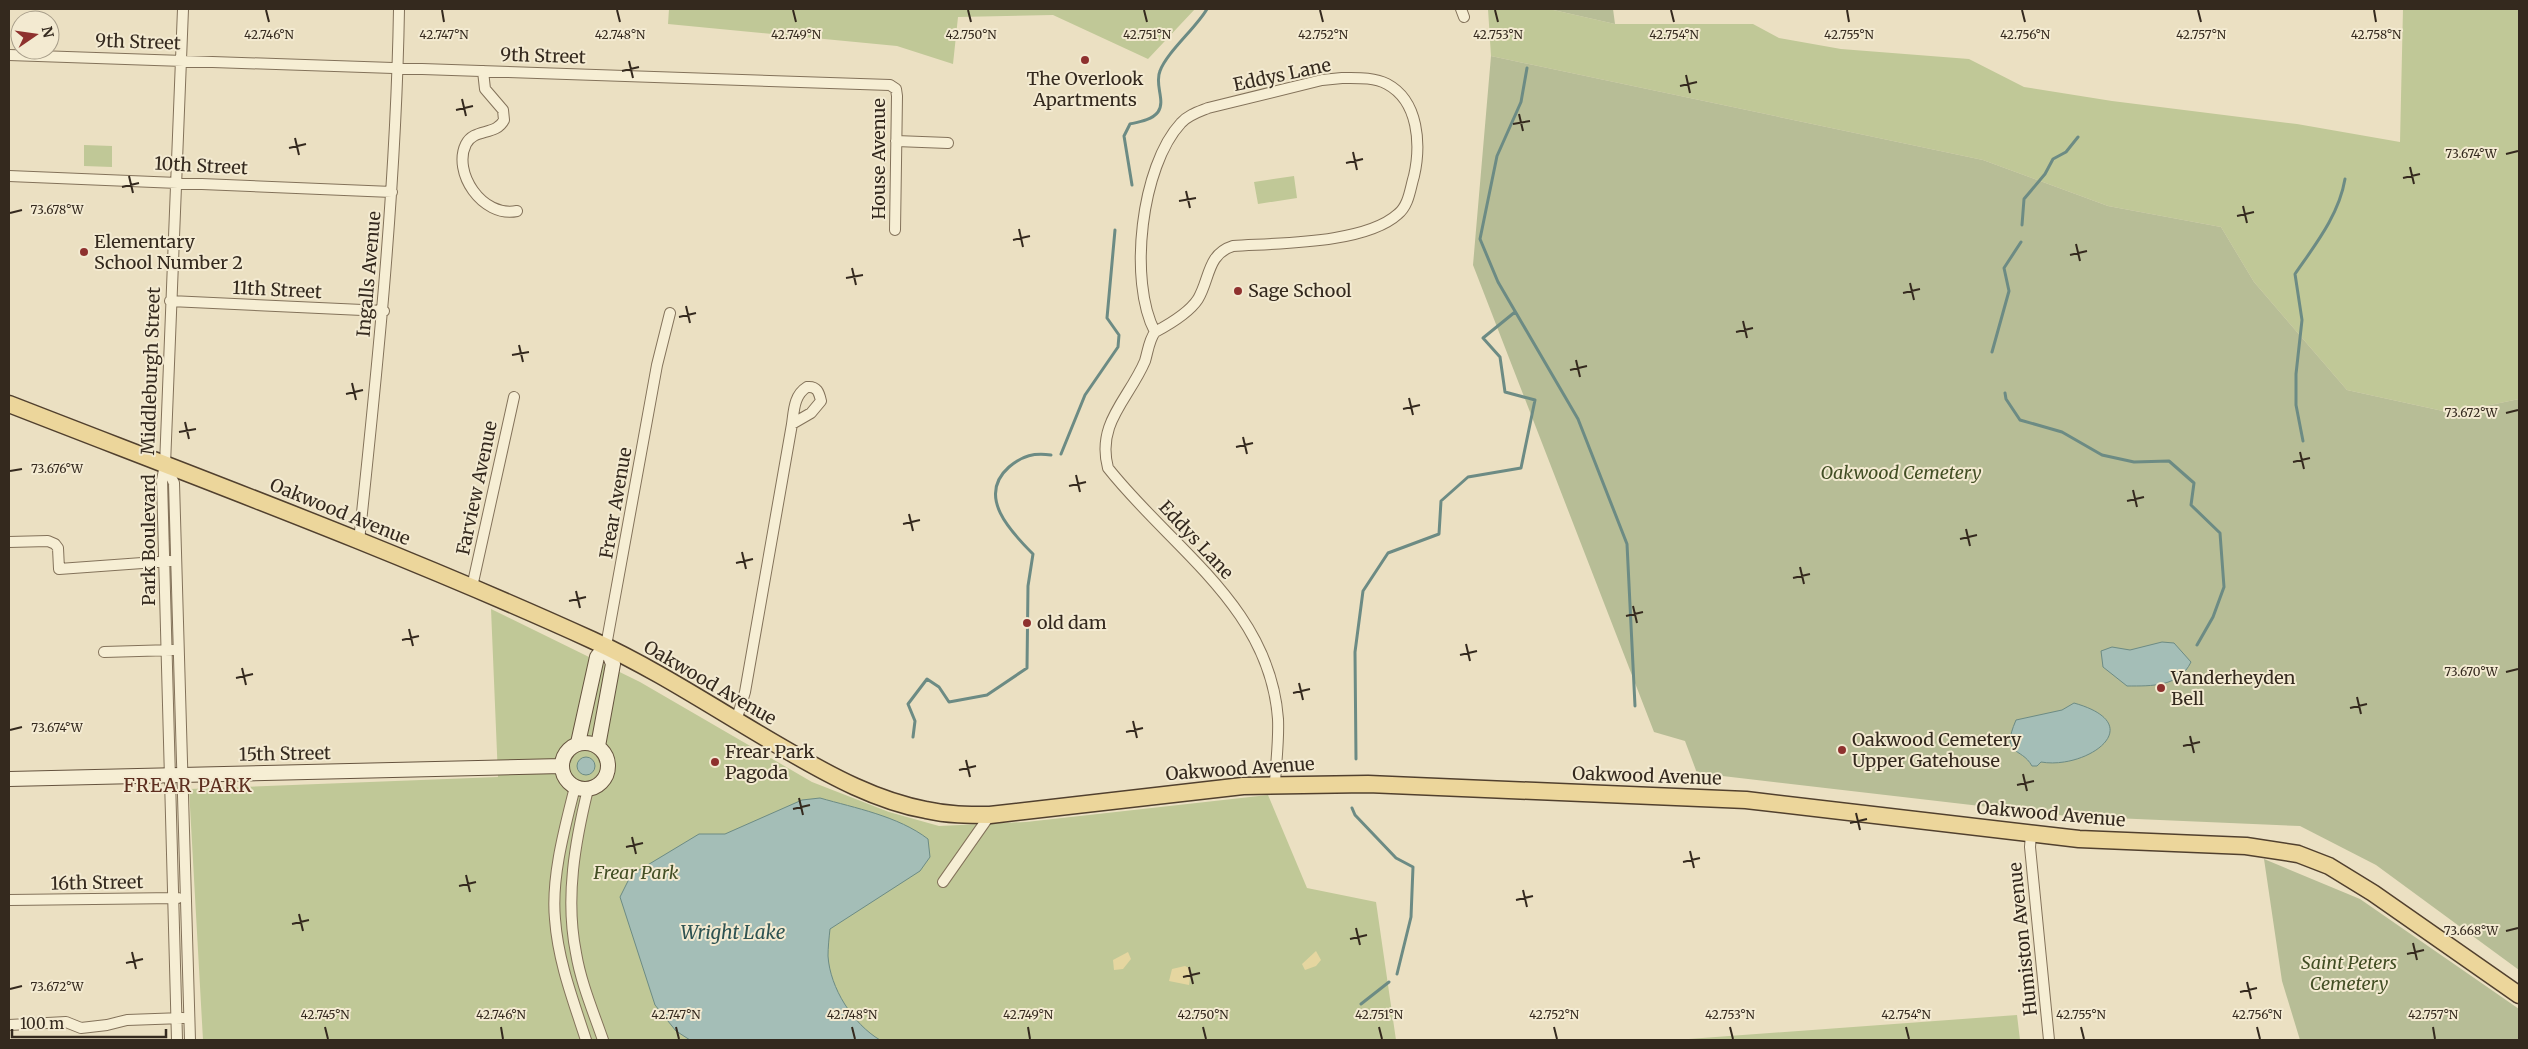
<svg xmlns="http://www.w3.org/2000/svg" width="2528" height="1049" font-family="Merriweather,serif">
<rect width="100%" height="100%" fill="#ebe0c2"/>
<path fill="#c0c897" d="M669,9h526l-47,50 -95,-44 -95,2 -5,47 -56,-18 -229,-22z
M1488,9h61l66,15h138l26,14 62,11 128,10 55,28 88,14 185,23 103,18 3,-133h116v390l-67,14 -105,-23 -93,-108 -33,-55 -113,-21 -125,-46 -492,-104z
M84,145l28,1v21l-28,-1z
M1294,176l3,22 -39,6 -4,-22z
M491,609l149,73 172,100 77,30 50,14 87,-4 242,-27 39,93 69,14 20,138h-1193l-14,-251 309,-12z
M2017,1015l3,25h-347h2z"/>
<path fill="#e5d6a0" d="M1316,951l5,9 -5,6 -11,4 -3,-6z
M1128,952l3,7 -8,10 -9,1 -1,-10z
M1185,966l6,3 -2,16 -20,-4 3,-12z"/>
<path fill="#b7bd96" d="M1549,9h64l2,15z
M1491,56l492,104 125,46 113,21 33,55 93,108 105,23 67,-14v571l-143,-105 -76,-39 -233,-10 -370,-43 -12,-32 -31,-9 -181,-467z
M2264,859l96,40 159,110v31h-219l-18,-59z"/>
<path fill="#a4beb7" stroke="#6c8b84" d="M2162,642l12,1 17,19c-12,25 -39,24 -64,24l-24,-19 -2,-16 11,-4 18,3z
M2074,703c78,22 12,67 -33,59l-4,4h-5c-11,-20 -32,-9 -16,-46l46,-10z
M577 766a9 9 0 1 1 18 0a9 9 0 1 1-18 0Z
M820,798c35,10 78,18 108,41l2,18 -10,14 -90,58c-1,9 -2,19 -2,27 2,32 25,68 52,84h-190l-14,-9 -21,-26 -35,-108 11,-22 68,-41h26l77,-34z"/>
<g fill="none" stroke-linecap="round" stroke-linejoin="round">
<path stroke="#6c8b84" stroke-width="3" d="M1527,68l-6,34 -24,54 -17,83 18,43 80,137 49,125 8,162
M1132,185l-8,-49 6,-12c9,-2 22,-4 28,-12 8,-11 -4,-28 2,-41 7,-19 36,-43 47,-62
M2022,225l2,-26 21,-25 8,-15 13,-7 12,-15
M1992,352l17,-61 -5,-23 17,-26
M2005,393l1,6 14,21 42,12 40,23 32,7 35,-1 25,22 -3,22 29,28 4,54 -11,30 -16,28
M2303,441l-7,-36v-31l6,-54 -7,-46c20,-29 44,-59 50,-95
M1061,454l24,-59 33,-48 1,-12 -12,-17 8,-88
M913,737l2,-16 -7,-17 19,-25 12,8 10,15 38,-7 40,-27 1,-82 5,-32c-22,-22 -57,-58 -24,-87 14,-12 25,-14 42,-12
M1356,759l-1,-107 8,-61 25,-38 51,-19 2,-33 27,-24 53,-9 14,-68 -30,-8 -5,-35 -17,-19 32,-26
M1352,808l3,7 41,43 17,9 -2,50 -14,57
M1361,1004l28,-22"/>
<g stroke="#83725a" stroke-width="12">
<path id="street" d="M1461,9l3,8
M9,55l881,30 6,4 1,7 -2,134
M483,71l2,18 18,21 1,10c-8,16 -30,8 -38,24 -14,28 16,74 51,67
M1342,78c15,0 32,-1 45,6 32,17 34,61 27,92 -4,13 -5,29 -16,38 -33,30 -121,29 -165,32 -26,8 -23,33 -35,53 -9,14 -28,25 -43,33 -27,-51 -14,-166 26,-209 7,-8 17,-11 27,-15l114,-28z
M896,141l52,2
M9,176l383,16
M170,301l214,10
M1155,332c-6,8 -7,19 -10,29 -16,38 -49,62 -37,107 63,80 162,139 170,251 1,21 -2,43 -3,64
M165,465l9,18 16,557
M359,541c19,-178 37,-354 40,-532
M9,542l39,-1 7,3 3,4 1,21 111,-8
M472,587l42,-190
M606,646l51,-281 13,-52
M104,652l69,-2
M736,721l9,-29 47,-268 19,-11 10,-12c-2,-9 -4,-15 -14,-14 -13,8 -13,23 -15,37
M575,787c-10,40 -24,90 -20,132 3,42 18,81 31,121
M588,789c-13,53 -23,109 -12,164 5,30 17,58 27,87
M2031,834l-1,13 19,193
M943,882l47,-67
M9,900l169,-2
M9,1025l57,-3 15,6 26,-3 20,-5 56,-2
M177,1040l-15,-560 3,-15 18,-456"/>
</g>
<g stroke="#65533e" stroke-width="16">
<path id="secondary" d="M562 766a23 23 0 1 1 46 0a23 23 0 1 1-46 0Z
M578,743l19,-86 9,-11 7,18 -15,82
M9,779l553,-13"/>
</g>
<g stroke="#51402e" stroke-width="19">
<path id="primary" d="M9,404c195,76 392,149 583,236 68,31 131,74 196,111 43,25 89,50 138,59 22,5 42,5 64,5l253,-29 125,-2 378,16 333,39 167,7 52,8 31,12 44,27 146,102"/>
</g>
<use href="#street" stroke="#f6eed4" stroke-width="10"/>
<use href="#secondary" stroke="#f6eed4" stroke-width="14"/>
<use href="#primary" stroke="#ecd69b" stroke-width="16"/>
</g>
<path fill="none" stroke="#34291e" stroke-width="2" d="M266,10l3,12M442,10l2,12M617,10l3,12M793,10l3,12M968,10l3,12M1144,10l3,12M1320,10l3,12M1495,10l3,12M1671,10l3,12M1847,10l2,12M2022,10l3,12M2198,10l3,12M2374,10l2,12M629,61l4,17M622,71l17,-4M1686,75l4,18M1680,86l17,-4M462,99l4,17M456,110l17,-4M1519,114l4,17M1513,124l17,-3M295,138l4,17M289,148l17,-4M1353,152l4,18M2506,154l12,-3M1346,163l17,-4M2410,167l4,17M129,176l4,17M2403,178l17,-4M122,187l17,-4M1186,191l4,17M1179,201l17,-3M2243,206l4,17M10,213l12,-3M2237,216l17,-4M1019,229l4,18M1013,240l17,-4M2076,244l4,17M2070,255l17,-4M852,268l4,17M846,278l17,-3M1910,283l4,17M1903,293l17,-4M686,306l4,17M679,317l17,-4M1743,321l4,17M1736,332l17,-4M519,345l4,17M512,355l17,-3M1576,360l4,17M1570,370l17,-4M352,383l4,17M346,394l17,-4M1409,398l4,17M1403,409l17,-4M2506,413l12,-3M185,422l4,17M179,432l17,-3M1243,437l4,17M1236,447l17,-4M2300,452l4,17M2293,462l17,-4M10,471l12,-2M1076,475l4,17M1069,486l17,-4M2133,490l4,17M2127,501l17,-4M909,514l4,17M903,524l17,-4M1966,529l4,17M1960,539l17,-4M742,552l4,17M736,563l17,-4M1800,567l4,17M1793,578l17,-4M576,591l4,17M569,601l17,-4M1633,606l4,17M1626,616l17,-4M409,629l4,17M402,640l17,-4M1466,644l4,17M1460,655l17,-4M242,668l4,17M2506,672l12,-3M236,678l17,-4M1299,683l4,17M1293,693l17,-4M2357,697l4,17M2350,708l17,-4M1133,721l4,17M10,730l12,-3M1126,732l17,-4M2190,736l4,17M2183,746l17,-4M966,760l4,17M959,770l17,-4M2023,774l4,17M2017,785l17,-4M799,798l4,17M793,809l17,-4M1856,813l4,17M1850,823l17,-4M632,837l4,17M626,847l17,-4M1690,851l4,17M1683,862l17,-4M466,875l4,17M459,886l17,-4M1523,890l4,17M1516,900l17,-4M299,914l4,17M292,924l17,-4M1356,928l4,17M2506,931l12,-3M1350,939l17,-4M2413,943l4,17M132,952l4,17M2407,954l17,-4M126,963l17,-4M1189,967l4,17M1183,977l17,-4M2247,982l4,17M10,989l12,-3M2240,992l17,-4M325,1027l3,12M501,1027l2,12M676,1027l3,12M852,1027l3,12M1028,1027l2,12M1203,1027l3,12M1379,1027l3,12M1554,1027l3,12M1730,1027l3,12M1906,1027l3,12M2081,1027l3,12M2257,1027l3,12M2433,1027l2,12"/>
<g fill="#8e312e" stroke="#f3ead1" stroke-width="2">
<circle cx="1085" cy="60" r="5"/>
<circle cx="84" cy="252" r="5"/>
<circle cx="1238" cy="291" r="5"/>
<circle cx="1027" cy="623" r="5"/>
<circle cx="2161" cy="688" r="5"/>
<circle cx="1842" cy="750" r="5"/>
<circle cx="715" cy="762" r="5"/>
</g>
<g text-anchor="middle" stroke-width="4" stroke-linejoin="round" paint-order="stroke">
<g font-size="18" fill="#34291e" stroke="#f3ead1">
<text transform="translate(138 42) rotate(2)" y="6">9th Street</text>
<text transform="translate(543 56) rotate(2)" y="6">9th Street</text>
<text transform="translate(1282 75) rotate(-12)" y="6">Eddys Lane</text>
<text transform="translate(879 159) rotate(-90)" y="6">House Avenue</text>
<text transform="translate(201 166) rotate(3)" y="6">10th Street</text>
<text transform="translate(369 274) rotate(-85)" y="6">Ingalls Avenue</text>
<text transform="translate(277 290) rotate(3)" y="6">11th Street</text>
<text transform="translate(151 371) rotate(-88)" y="6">Middleburgh Street</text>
<text transform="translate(477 488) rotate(-78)" y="6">Farview Avenue</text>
<text transform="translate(616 503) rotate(-80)" y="6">Frear Avenue</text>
<text transform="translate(340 512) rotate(22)" y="6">Oakwood Avenue</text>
<text transform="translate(149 540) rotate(-90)" y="6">Park Boulevard</text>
<text transform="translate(1196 540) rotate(47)" y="6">Eddys Lane</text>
<text transform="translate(710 683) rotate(30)" y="6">Oakwood Avenue</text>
<text transform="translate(285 754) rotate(-1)" y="6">15th Street</text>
<text transform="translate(1240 769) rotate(-4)" y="6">Oakwood Avenue</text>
<text transform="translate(1647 776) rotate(2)" y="6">Oakwood Avenue</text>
<text transform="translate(2051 814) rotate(5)" y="6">Oakwood Avenue</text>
<text transform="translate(97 883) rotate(-1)" y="6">16th Street</text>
<text transform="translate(2023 939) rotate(-96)" y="6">Humiston Avenue</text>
</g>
<g font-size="18" fill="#34291e" stroke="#f3ead1" text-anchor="start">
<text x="1085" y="85" text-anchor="middle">The Overlook<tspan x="1085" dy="21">Apartments</tspan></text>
<text x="94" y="248">Elementary<tspan x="94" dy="21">School Number 2</tspan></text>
<text x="1248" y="297">Sage School</text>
<text x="1037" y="629">old dam</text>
<text x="2171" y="684">Vanderheyden<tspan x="2171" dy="21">Bell</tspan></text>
<text x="1852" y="746">Oakwood Cemetery<tspan x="1852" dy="21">Upper Gatehouse</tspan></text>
<text x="725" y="758">Frear Park<tspan x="725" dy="21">Pagoda</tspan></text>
</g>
<g font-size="18" font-style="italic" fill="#434f25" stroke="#f3ead1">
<text x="1901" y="479">Oakwood Cemetery</text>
<text x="636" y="879">Frear Park</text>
<text x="2349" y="969">Saint Peters<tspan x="2349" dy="21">Cemetery</tspan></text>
</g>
<g font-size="19" letter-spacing="1" fill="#5e2f20" stroke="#f3ead1">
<text x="188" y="792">FREAR PARK</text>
</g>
<g font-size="19" font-style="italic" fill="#2e5352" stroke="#f3ead1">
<text x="733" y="939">Wright Lake</text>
</g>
</g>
<g font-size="12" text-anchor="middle" fill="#34291e" stroke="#f3ead1" stroke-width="4" stroke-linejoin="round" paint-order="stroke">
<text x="269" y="39">42.746°N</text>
<text x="444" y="39">42.747°N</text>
<text x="620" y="39">42.748°N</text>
<text x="796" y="39">42.749°N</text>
<text x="971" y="39">42.750°N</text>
<text x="1147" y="39">42.751°N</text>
<text x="1323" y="39">42.752°N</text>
<text x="1498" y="39">42.753°N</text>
<text x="1674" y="39">42.754°N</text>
<text x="1849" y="39">42.755°N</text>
<text x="2025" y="39">42.756°N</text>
<text x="2201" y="39">42.757°N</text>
<text x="2376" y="39">42.758°N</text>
<text x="2471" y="158">73.674°W</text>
<text x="57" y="214">73.678°W</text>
<text x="2471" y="417">73.672°W</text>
<text x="57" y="473">73.676°W</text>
<text x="2471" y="676">73.670°W</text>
<text x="57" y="732">73.674°W</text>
<text x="2471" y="935">73.668°W</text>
<text x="57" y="991">73.672°W</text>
<text x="325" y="1019">42.745°N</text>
<text x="501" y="1019">42.746°N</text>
<text x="676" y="1019">42.747°N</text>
<text x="852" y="1019">42.748°N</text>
<text x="1028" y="1019">42.749°N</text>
<text x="1203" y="1019">42.750°N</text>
<text x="1379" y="1019">42.751°N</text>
<text x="1554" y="1019">42.752°N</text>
<text x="1730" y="1019">42.753°N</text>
<text x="1906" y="1019">42.754°N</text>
<text x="2081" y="1019">42.755°N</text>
<text x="2257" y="1019">42.756°N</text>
<text x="2433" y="1019">42.757°N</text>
</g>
<rect width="2528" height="1049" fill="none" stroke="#34291e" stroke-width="20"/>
<g transform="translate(35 35) rotate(77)"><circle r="24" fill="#f3ead1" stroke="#a79d89"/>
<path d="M0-4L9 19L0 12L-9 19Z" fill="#8e312e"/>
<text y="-8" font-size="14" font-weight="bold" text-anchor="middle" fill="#34291e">N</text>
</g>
<path d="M12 1029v8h154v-8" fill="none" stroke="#34291e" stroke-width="2.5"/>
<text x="20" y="1029" font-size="15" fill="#34291e" stroke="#f3ead1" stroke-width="4" paint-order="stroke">100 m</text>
</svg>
